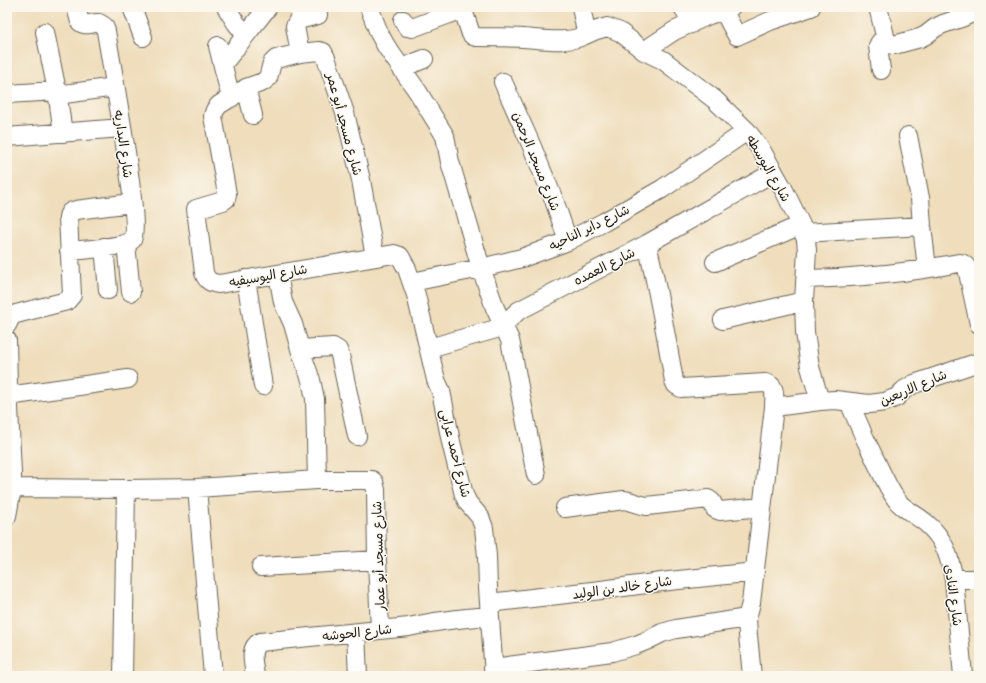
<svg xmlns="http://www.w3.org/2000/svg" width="986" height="683" font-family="'Balsamiq Sans','Playpen Sans Arabic',sans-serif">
<rect width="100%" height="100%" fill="#fbf7ec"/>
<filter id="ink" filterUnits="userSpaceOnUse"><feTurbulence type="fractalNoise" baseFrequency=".025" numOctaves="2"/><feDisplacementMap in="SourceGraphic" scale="8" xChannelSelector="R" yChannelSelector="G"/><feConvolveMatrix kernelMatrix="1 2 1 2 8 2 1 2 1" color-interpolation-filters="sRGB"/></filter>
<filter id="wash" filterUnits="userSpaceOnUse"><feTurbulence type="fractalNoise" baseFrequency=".012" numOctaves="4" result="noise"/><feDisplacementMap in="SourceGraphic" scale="16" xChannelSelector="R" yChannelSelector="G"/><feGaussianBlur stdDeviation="0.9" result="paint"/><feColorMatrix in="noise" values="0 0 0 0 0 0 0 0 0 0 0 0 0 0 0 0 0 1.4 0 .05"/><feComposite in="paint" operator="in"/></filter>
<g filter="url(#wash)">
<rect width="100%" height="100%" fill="#efddbb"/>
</g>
<g filter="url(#ink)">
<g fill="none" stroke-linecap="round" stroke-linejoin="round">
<g stroke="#666054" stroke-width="20">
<path id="street" d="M132,7l11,30
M226,7l10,16 10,12
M369,7l10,26 7,13 32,46 27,44 5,26 31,106 14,40 15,32 26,135
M683,7l8,17
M878,7l8,33 2,4 6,1 26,-7 6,-3 9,-7 8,-4 18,-6 18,-8
M723,10l14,26 33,-15 41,-14
M403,20l4,7 5,1 48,-18 4,3 7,21 2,2 3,1c15,0 31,0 47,1 17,1 47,6 62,-3l1,-3 -5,-25
M45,32l12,59 6,42
M585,35l9,-4 13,-4 13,5 24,19 19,9 51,39 33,32 13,17 24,42 17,35 5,15 1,10 -3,51 1,31 5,35 10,34
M218,46l13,52
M644,51l30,-20 35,-16 22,-8
M300,53l-5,-27 3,-6 20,-5
M223,64l45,-57
M402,68l22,-9
M881,70l-3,-24 2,-4 6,-2
M503,82l27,60 24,58 14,41
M246,88l7,27
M7,94l50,-3
M57,95l58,-8
M908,136l12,62 2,28 5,42
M7,137l115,-9
M803,233l119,-7
M126,244l5,48
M647,244c11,45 19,91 27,137l2,4 5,3 84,-5c12,2 9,14 9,24l-23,196 -4,15 1,17 4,41
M104,247l4,43
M69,251c11,-1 58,-4 63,-11 10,-13 -22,-183 -26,-209l-2,-5 -5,-3c-6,-1 -14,4 -19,-1l-4,-15
M375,257l-14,-77 -16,-67 -19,-55 -3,-6 -4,-1 -19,2 -24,6 -4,4 -4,15 -5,4 -17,6 -27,17 -4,5 -2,6 14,78 -1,5 -3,2 -27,8 8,64c3,8 7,10 15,11l175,-30 6,2 7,13 9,26 20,85 5,11 10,51 13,53 4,8 12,14 4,11 3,28 1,32 6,88
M715,262l86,-37
M278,274l5,28 10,22 7,25 11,31 4,19 2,81
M246,279l17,107
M806,279c51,-1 102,-6 153,-16 4,0 6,1 8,5l12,56
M412,282l69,-14 41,-10 46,-17 36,-19 58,-33 85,-58
M723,320l81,-19
M7,325l4,-8 5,-3 51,-13 5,-6 -4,-78c1,-5 3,-6 8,-7l56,-7
M7,340l1,46 4,87v15l-5,28
M429,348l67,-19 7,-4 15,-14 129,-67 127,-72
M300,349l33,-2 5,3 2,5 17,81
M8,396l120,-17
M849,402c10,24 21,48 33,72 5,10 10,21 17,29 8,8 19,13 27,20 19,16 23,33 28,56l9,97
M774,407l46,-6 15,-1 34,4 16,-2 12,-5 7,-7 10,-6 65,-22
M12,488l114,1 71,-1 120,-8h55l2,2 2,8 1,70 3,70
M197,488l16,188
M565,508l59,-8c8,1 15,5 23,6l61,-7 4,3 3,7 5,2 42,-4
M261,567l116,-7
M954,579h25
M489,603l112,-13 68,-9 86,-9
M356,633l2,43
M493,668l119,-16 24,-7 10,-4 16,-8 14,-4 71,-11
M123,676l3,-187
M255,676c-1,-11 -7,-28 5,-34l149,-15c26,-6 54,-9 81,-11"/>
</g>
<use href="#street" stroke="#fff" stroke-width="18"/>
</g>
</g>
<g text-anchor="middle" stroke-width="3" stroke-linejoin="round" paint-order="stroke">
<g font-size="13" fill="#1c1c1c" stroke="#fbf7ec">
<text transform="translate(345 124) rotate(75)" y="5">شارع مسجد أبو عمر</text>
<text transform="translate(124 144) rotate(82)" y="5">شارع البداريه</text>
<text transform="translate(537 161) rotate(68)" y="5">شارع مسجد الرحمن</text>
<text transform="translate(769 168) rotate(60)" y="5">شارع البوسطه</text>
<text transform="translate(589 227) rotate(-26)" y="5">شارع داير الناحيه</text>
<text transform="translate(604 266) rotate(-27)" y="5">شارع العمده</text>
<text transform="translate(268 275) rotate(-10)" y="5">شارع اليوسيفيه</text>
<text transform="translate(913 387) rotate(-23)" y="5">شارع الاربعين</text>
<text transform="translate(456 453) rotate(76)" y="5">شارع أحمد عرابى</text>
<text transform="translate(378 556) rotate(-92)" y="5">شارع مسجد أبو عمار</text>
<text transform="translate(622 587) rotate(-8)" y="5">شارع خالد بن الوليد</text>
<text transform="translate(954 595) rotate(82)" y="5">شارع النادى</text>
<text transform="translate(357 632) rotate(-6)" y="5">شارع الحوشه</text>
</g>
</g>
<rect width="986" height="683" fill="none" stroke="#fbf7ec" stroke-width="24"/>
</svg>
